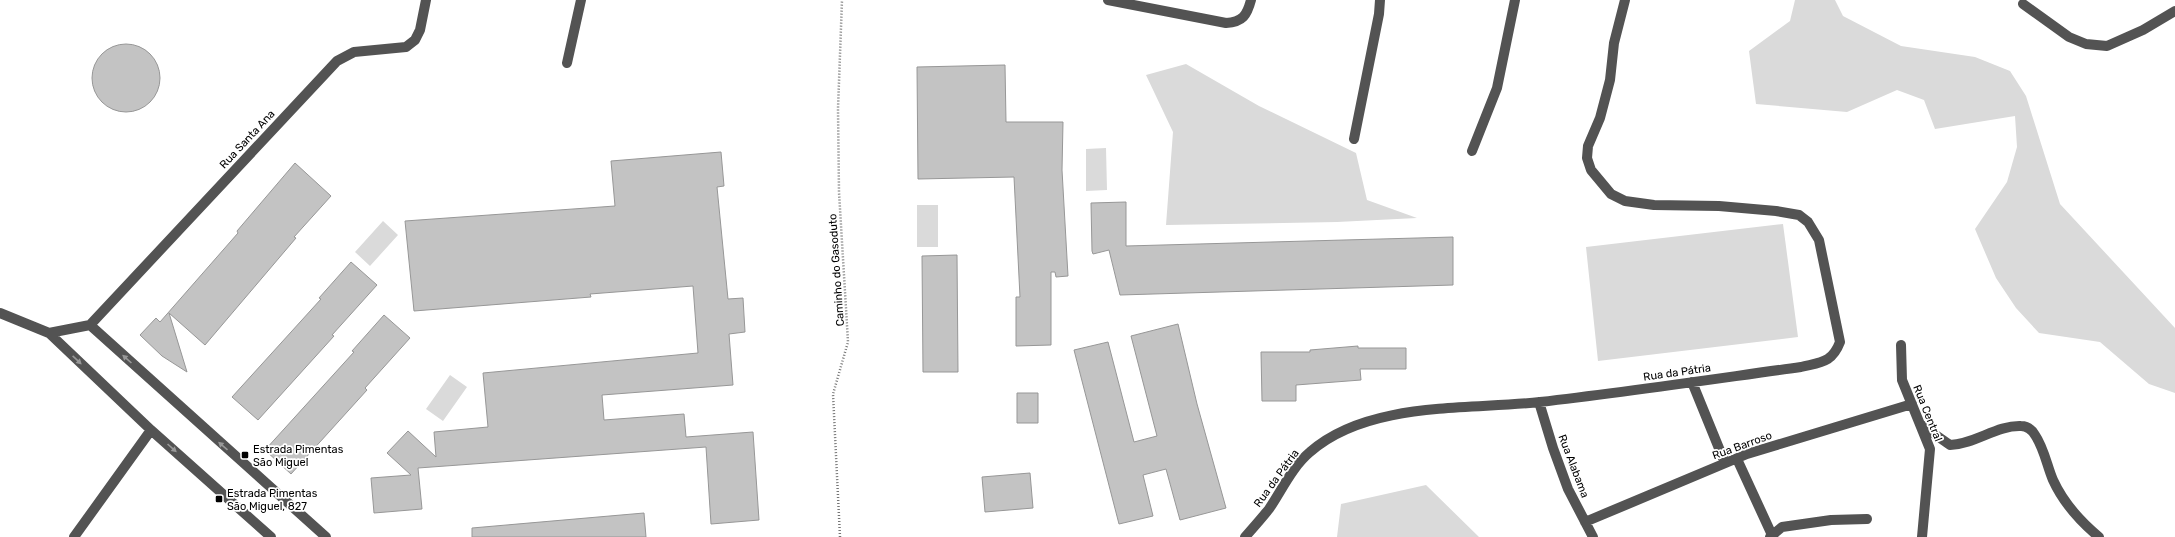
<svg xmlns="http://www.w3.org/2000/svg" width="2175" height="537" font-family="Rubik,sans-serif">
<rect width="100%" height="100%" fill="#fff"/>
<path fill="#dadada" d="M1795,0h40l8,16 58,30 74,11 35,14 16,25 34,108 115,124v65l-26,-9 -49,-42 -61,-9 -23,-25 -20,-30 -21,-49 32,-47 10,-35 -2,-31 -80,13 -11,-29 -27,-10 -50,22 -91,-8 -7,-53 41,-30z
M1186,64l73,42 97,47 11,47 50,18 -80,4 -171,3 7,-93 -27,-57z
M1106,148l1,42 -21,1v-42z
M917,205h21v42h-21z
M383,221l15,14 -28,31 -15,-14z
M1783,224l15,113 -200,24 -12,-114z
M450,375l17,12 -24,34 -17,-12z
M1426,485l53,52h-142l4,-33z"/>
<path fill="#c3c3c3" stroke="#979797" d="M92 78a34 34 0 1 1 68 0a34 34 0 1 1-68 0Z
M1005,65l1,57h57l-1,48 6,106 -12,1 -1,-5h-4v73l-35,1v-49h4l-6,-120 -96,2 -1,-112z
M721,152l3,34 -7,1 11,112 15,-1 2,34 -16,2 4,51 -131,10 2,25 80,-6 2,23 67,-5 6,88 -48,4 -5,-77 -288,21 4,41 -48,4 -3,-35 40,-3 -24,-22 21,-22 28,26 -2,-25 54,-5 -5,-54 215,-20 -5,-67 -103,8 1,3 -177,14 -9,-90 210,-15 -4,-45z
M295,163l36,33 -37,41 2,1 -91,107 -36,-32 18,59 -25,-16 -22,-21 16,-17 4,4 78,-89 -1,-2z
M1126,202v44l327,-9v48l-333,10 -11,-45 -16,4 -1,-3 -1,-48z
M957,255l1,117h-35l-1,-116z
M351,262l26,23 -45,50 2,1 -76,84 -26,-23 89,-98 -2,-1z
M384,315l26,23 -45,50 2,2 -76,84 -26,-24 89,-98 -2,-1z
M1178,324l19,80 29,104 -46,12 -14,-51 -23,6 10,41 -34,8 -45,-174 34,-8 26,100 23,-6 -26,-100z
M1358,346v2h48v21h-46l1,11 -65,5v16h-34l-1,-49h49v-2z
M1017,393h21v30h-21z
M1030,473l3,35 -48,4 -3,-35z
M644,513l2,24h-174v-9z"/>
<g fill="none" stroke-linecap="round" stroke-linejoin="round">
<path stroke="#757575" stroke-width="2.5" stroke-dasharray="1 2" stroke-linecap="butt" d="M840,537l-7,-143 15,-52 -9,-150 -1,-83 4,-109"/>
<path stroke="#535353" stroke-width="10" d="M1108,0l118,23c17,-1 21,-8 25,-23
M2023,4l46,33 17,7 21,2 36,-16 32,-19
M567,63l14,-63
M1354,139l25,-125 1,-14
M1472,151l25,-63 18,-88
M0,313l49,20 102,97 120,107
M90,325l247,-264 17,-9 52,-5 9,-7 5,-10 6,-30
M90,325l236,212
M49,333l41,-8
M1901,345l1,35 28,69 -8,88
M1692,382l33,81
M1539,402l14,46 15,41 25,48
M1920,424l30,21c25,-1 47,-20 71,-19 6,0 11,4 14,9 9,13 12,31 18,45 10,22 28,42 46,57
M1737,459l35,76
M1585,522l162,-68 165,-50
M74,537l77,-107
M1245,537c8,-9 16,-18 24,-28 13,-19 23,-42 41,-57 58,-51 157,-42 230,-50 87,-10 174,-23 261,-35 20,-5 31,-4 39,-25l-21,-102 -11,-18 -9,-7 -23,-4 -57,-5 -65,-1 -29,-4 -14,-7 -20,-24 -4,-12 1,-12 12,-28 10,-38 4,-37 11,-43
M1770,537l12,-10 49,-7 36,-1"/>
</g>
<defs><path id="oneway-solid" d="M-6-.8H1V-3.2L6.5 0L1 3.2V.8H-6Z"/></defs>
<g fill="#989898">
<use href="#oneway-solid" transform="translate(127 359) rotate(-138)"/>
<use href="#oneway-solid" transform="translate(77 360) rotate(43)"/>
<use href="#oneway-solid" transform="translate(223 446) rotate(-139)"/>
<use href="#oneway-solid" transform="translate(172 448) rotate(42)"/>
</g>
<g fill="#000" stroke="#fff" stroke-width="1.5">
<rect x="241" y="451" width="8" height="8" rx="2"/>
<rect x="215" y="495" width="8" height="8" rx="2"/>
</g>
<g text-anchor="middle" stroke-width="3.5" stroke-linejoin="round" paint-order="stroke">
<g font-size="11" fill="#000" stroke="#fff">
<text transform="translate(247 139) rotate(-47)" y="4">Rua Santa Ana</text>
<text transform="translate(836 270) rotate(-94)" y="4">Caminho do Gasoduto</text>
<text transform="translate(1677 372) rotate(-8)" y="4">Rua da Pátria</text>
<text transform="translate(1928 413) rotate(68)" y="4">Rua Central</text>
<text transform="translate(1742 445) rotate(-20)" y="4">Rua Barroso</text>
<text transform="translate(1574 466) rotate(69)" y="4">Rua Alabama</text>
<text transform="translate(1276 478) rotate(-54)" y="4">Rua da Pátria</text>
</g>
<g font-size="11" fill="#000" stroke="#fff" text-anchor="start">
<text x="253" y="453">Estrada Pimentas<tspan x="253" dy="13">São Miguel</tspan></text>
<text x="227" y="497">Estrada Pimentas<tspan x="227" dy="13">São Miguel, 827</tspan></text>
</g>
</g>
</svg>
